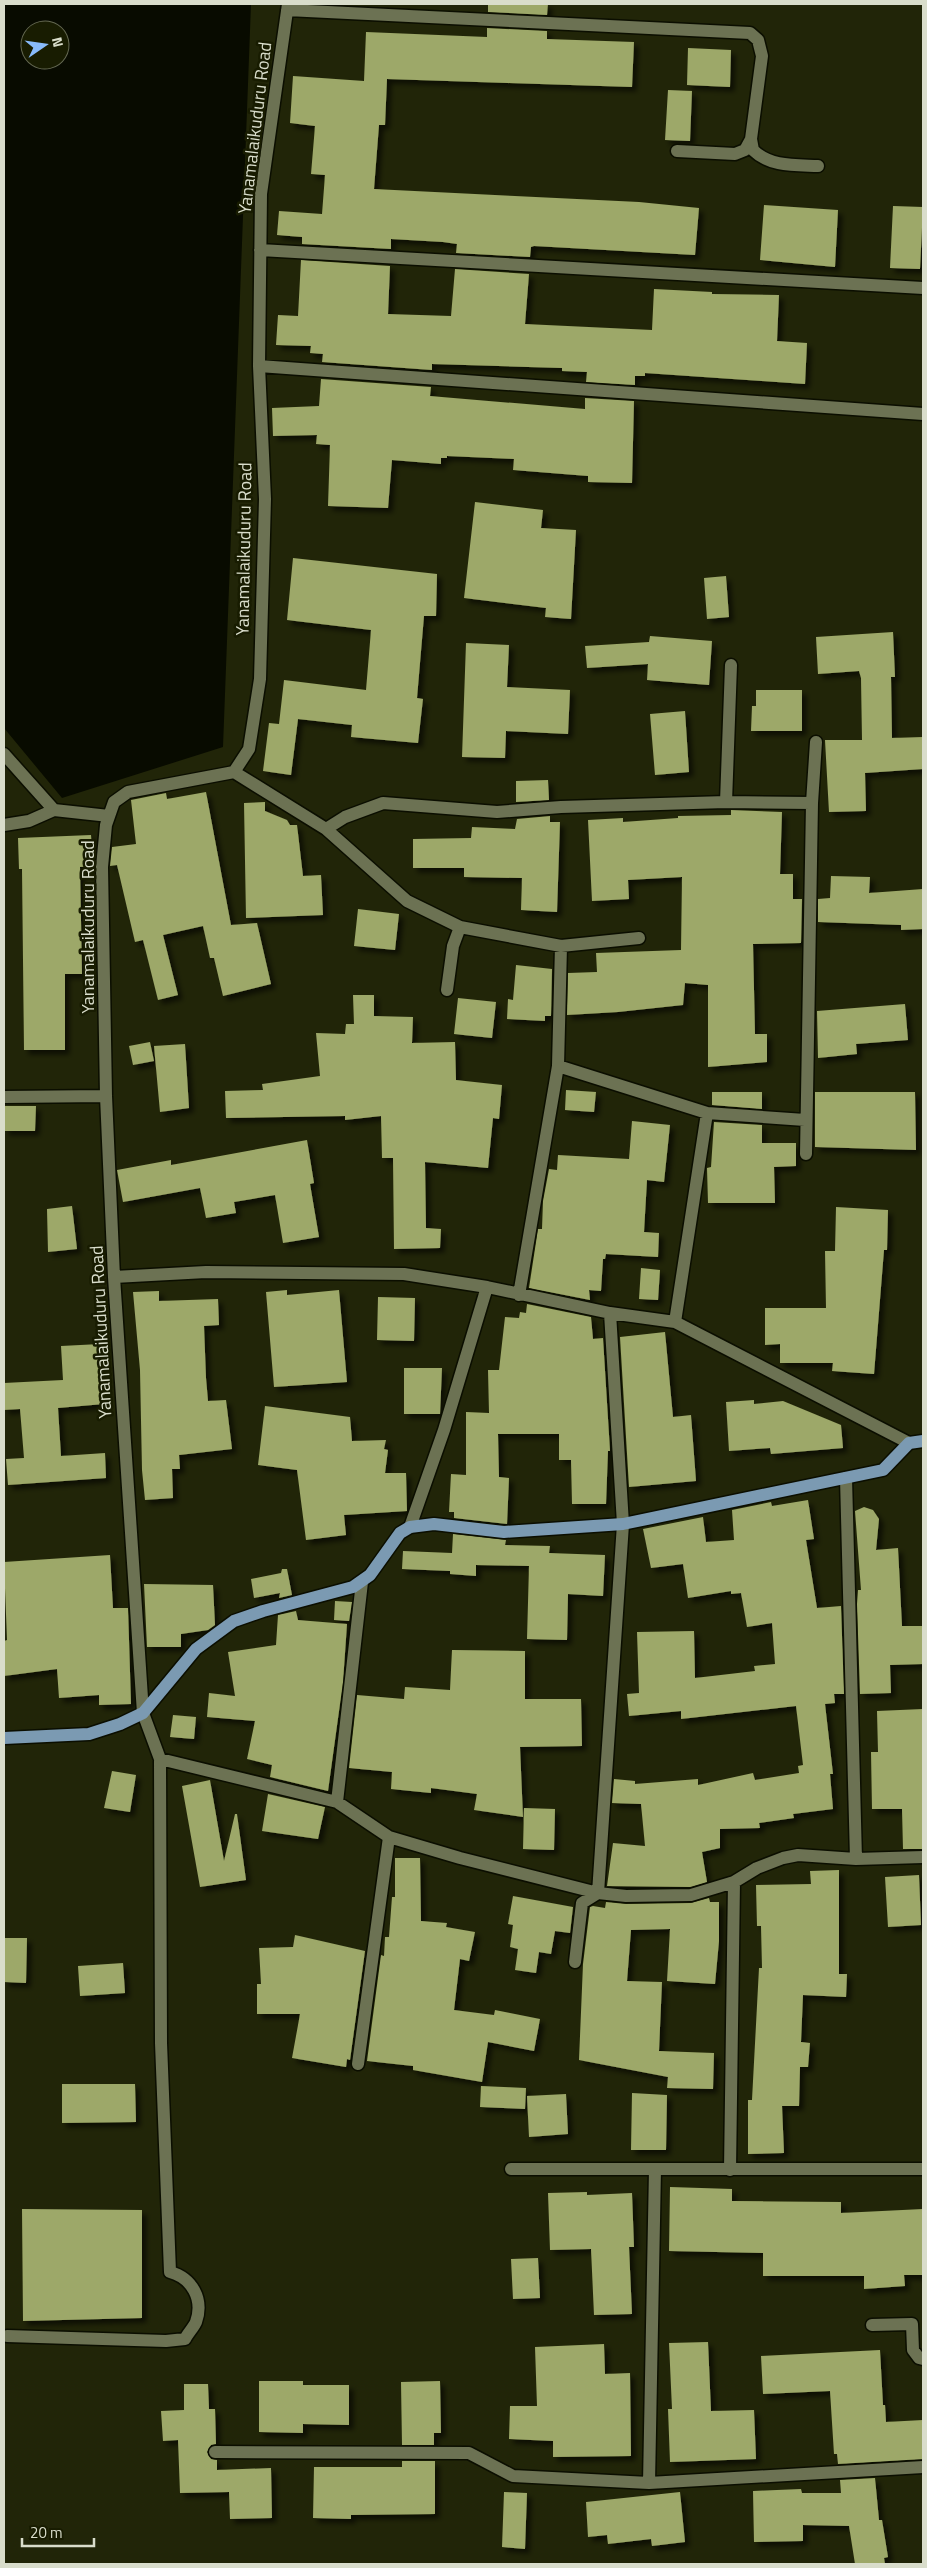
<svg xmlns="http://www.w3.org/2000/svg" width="927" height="2568" font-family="'Titillium Web',sans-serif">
<defs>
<filter id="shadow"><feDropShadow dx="4.5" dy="4.5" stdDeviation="2.5" flood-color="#0009"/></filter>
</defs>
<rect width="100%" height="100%" fill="#212508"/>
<path fill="#080b00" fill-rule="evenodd" d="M4,4h247l-28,743 -161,51 -58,-70zM30,30h30v30h-30z"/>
<path fill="#9da869" filter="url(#shadow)" d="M488,4h60l-1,11 -59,-3z
M487,28l60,3v8l87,3 -2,45 -245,-8 -2,46h-6l-5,64 265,13 60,6 -4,47 -161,-9 -3,1 -1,10 -74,-4 1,-9 -14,-2 -52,-3v10l-89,-5v-7l-25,-2 2,-24 43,3 3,-39 -14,-1 4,-48 -25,-3 3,-47 71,5 2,-49 121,5z
M688,48l43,2 -1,37 -43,-2z
M668,90l24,1 -2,50 -25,-1z
M764,205l74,5 -3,57 -75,-7z
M893,206l30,1 -3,62 -30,-1z
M301,260l89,6 -2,48 63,2 4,-47 74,5 -4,50 127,6 2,-41 58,3v2l67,1 -2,46 30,2 -2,41 -160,-11v3h-10v9l-49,-3 1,-10 -25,-1v-3l-130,-4v6l-110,-8 1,-8 -13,-1 1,-7 -35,-1 2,-30 20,1z
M321,379l110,8 -1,9 155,13v-11l49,3 -2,82 -44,-1v-6l-75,-6 1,-11 -67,-3v2h-6v6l-49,-4 -4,48 -60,-2 2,-61 -14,-1 1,-9 -44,1 -1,-28 47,-2z
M475,502l68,8 -2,18 35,2 -5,89 -26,-2 1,-9 -82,-10z
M293,558l144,16 -1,42h-12l-7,82 6,1 -5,44 -67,-6 1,-12 -54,-6 -7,56 -28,-4 6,-48 10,1 5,-44 82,10 5,-60 -84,-10z
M726,576l3,41 -22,2 -3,-41z
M893,632l2,45h-4l1,61 31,-1v32l-58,4 1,38 -37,1 -4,-72h37l-1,-62 -2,-7 -41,3 -2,-37z
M650,636l62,5 -3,44 -62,-5 1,-16 -61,4 -2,-22 64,-4z
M466,643l43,2 -2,42 63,3 -2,44 -62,-3 -1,27 -43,-1z
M756,690h46v41h-51l1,-25h4z
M685,711l4,61 -34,3 -5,-61z
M548,780l1,20 -33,2v-21z
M206,792l25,133 26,-2 14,61 -48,12 -9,-38h-4l-7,-32 -40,9 15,60 -20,5 -15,-60 -8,2 -18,-77 -7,1 2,-19 24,-3 -5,-44 35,-7 1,6z
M265,802v9l22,9 3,5h7l6,51 18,-1 2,40 -77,3 -2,-115z
M731,810l51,2 -2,62h13v25h9l-1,44 -48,1 2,90h12v28l-59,5v-82l-23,-2 -2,22 -65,7 -51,3 1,-42 29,-1 -1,-19 85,-3 1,-73 -54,3 1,19 -37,2 -4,-81 35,-2v4l55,-4v-2l53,-1z
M550,816v6h10l-3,90 -36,-2 1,-32 -58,-1v-9h-51v-29l58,-1 1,-11 43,2 2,-10z
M91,835l1,15 4,-1 -2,17 -14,1 2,107h-17v76h-41l-2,-181h-3l-1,-31z
M831,876l39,1 -1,16 54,-4v40l-22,1v-5l-83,-3v-23l12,-1z
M358,909l41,5 -4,36 -41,-4z
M516,965l36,4 -1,47h-6v5l-38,-2 1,-20 5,1z
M353,995h21v21l39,1 -1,26 43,-1 1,38 46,5 -3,34 -6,-1 -5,50 -63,-6 1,66 15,1 -1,19 -46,1 -1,-91h-11l-1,-42 -36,4v-4l-119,2 -1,-27 38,-1 -1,-6 58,-8 -4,-43 29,1 1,-10h8z
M458,998l38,4 -4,36 -38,-4z
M905,1004l3,36 -52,4 1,10 -39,4 -1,-47z
M150,1042l4,19 -21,4 -4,-19z
M185,1044l4,64 -29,4 -6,-66z
M566,1090l30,2 -2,20 -29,-2z
M712,1092h50v17l-50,-4z
M815,1092h100l1,58 -101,-3z
M4,1106h32l-1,25h-31z
M632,1121l38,4 -6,57 -17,-2 -3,52 15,1 -1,24 -52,-3 -1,5h-2l-2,32 -12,-1 1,10 -61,-12 9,-59h4l1,-28 6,-32 8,1 1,-15 71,4z
M714,1122l48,3v18h34v23l-22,1 1,36h-67l-1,-35 4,-1z
M307,1140l7,43 -4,1 9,53 -36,6 -8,-48 -41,7 2,11 -30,5 -6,-30 -77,14 -6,-32 54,-10v5z
M72,1206l5,43 -29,3 -1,-43z
M836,1207l52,3 -1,40h-3l-10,124 -42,-3 1,-8h-53v-19l-15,1v-37h61l-1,-57h10z
M641,1268l19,2 -2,30 -19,-1z
M287,1290v5l52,-5 8,92 -73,5 -8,-95z
M159,1291v10l59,-2 1,26 -15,1 2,52 2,23 18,-1 6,49 -53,6 1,14h-8l1,29 -28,2 -3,-30 -2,-100 -7,-78z
M378,1297l37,1 -1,43 -37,-1z
M527,1304l64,13 2,22 10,-1 7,113h-2l-2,53h-34l-1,-44h-12v-26h-61l1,43 10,1 -2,46 -53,-6v-6h-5l2,-38 15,1v-63l23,1 -1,-43h11l6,-53 14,1 1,-6 6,1z
M665,1332l8,85 18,-2 5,66 -67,6 -9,-150z
M100,1344l4,60 -46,4 3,48 44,-3 1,25 -98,7 -2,-26 18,-1 -4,-49 -16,1v-27l59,-3 -2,-34z
M404,1368h38l-2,46h-36z
M754,1400v4l29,-3 58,24 2,23 -72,6 -1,-6 -41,3 -3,-49z
M265,1406l85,11 2,24 34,-1 -2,9 4,1 -3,23h21l1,38 -63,4 2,20 -40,5 -9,-70 -39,-5z
M808,1500l6,39 -8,1 11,68 24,-2 3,88h-10l1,9 -10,1 8,70h-3l3,35 -40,5 1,4 -35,5 1,5 -40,1v19l-18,4 5,30 -17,5 -83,-1 6,-43 32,3 -4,-42 -29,-1 2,-24 21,2v3l63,-5v6l55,-12 2,7 44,-7 -1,-7 5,-1 -7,-59 -115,13v-8l-52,5 -2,-22 12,-1 -2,-61 57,-1 1,47 60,-7 -1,-5 21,-2 -3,-41 -25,4 -6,-34 -10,1v-3l-43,7 -5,-34 -32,4 -8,-39 60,-12 3,25 28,-2 -2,-30 39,-8 1,4z
M864,1507l9,3 6,9 -3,31 22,-2 4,78h21v38l-33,1 1,28 -31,1 -3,-90 1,-14h3l-6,-79z
M453,1534l53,6 -1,5 45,1 -1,7 56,2 -2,41 -35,-2 -1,46 -40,-1 2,-73 -53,-1v11l-26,-2v-3l-48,-2 1,-18 49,2z
M110,1555l3,53h15l3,96 -32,1v-10l-40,3 -2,-29 -53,7v-35l3,-1 -3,-78z
M282,1569h5l5,26 -13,3 1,-5 -26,5 -3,-19 30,-6z
M144,1584l69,1 2,40 -7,5 -27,4v13h-34z
M335,1601l17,1 -3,19 -15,-1z
M296,1611l2,9 49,4 -4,58 -15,109 -58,-14 2,-12 -25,-6 8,-38 -48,-4 2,-24 26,3 -7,-44 48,-7 2,-30z
M452,1650l73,1v48h56l1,47 -62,1 3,70 -49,-7 3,-16 -46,-6v5l-40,-4 1,-17 -43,-4 8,-73 47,4 1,-12 45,3z
M923,1709v140h-20l-1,-40h-30l-1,-57h7l-1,-41z
M173,1715l23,2 -2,22 -24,-2z
M112,1771l24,4 -6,37 -26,-4z
M210,1780l14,81 11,-47h2l9,66 -46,7 -18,-101z
M268,1794l57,13 -7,32 -56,-8z
M524,1808l31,1 -1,41 -31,-1z
M395,1858h25l1,63 26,2 -1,4 29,5 -6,29 -9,-2 -6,51 40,5 1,-5 45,9 -6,32 -46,-9 -6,40 -69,-12v-4l-46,-5 14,-106 3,1 1,-19h4l3,-40h3z
M839,1870v104h8l-1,23 -43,-2 -2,47 9,1 -2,24h-8l-1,39h-17l2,47 -36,1v-54h4l7,-132h3l-1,-42h-4l-1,-41 55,-1 -1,-13z
M919,1875l2,50 -33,2 -3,-50z
M513,1896l60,11 -3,26 -15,-2 -4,23 -12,-2 -3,21 -21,-3 3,-21 -8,-2 3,-22 -5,-1z
M709,1898l1,4h9v39l-4,43 -48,-3 3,-52 -39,1 -4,51 35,1 -3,69 55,2 -1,36 -46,-1 1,-11 -89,-17 4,-96 7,-57 3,-1 12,2 1,-6 20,2 65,-1z
M295,1935l70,16 -15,109 -3,-1 -1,8 -54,-9 8,-44h-43v-30h4l-2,-36 34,-1z
M4,1938h23l-1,45 -22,-1z
M123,1963l2,30 -45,3 -2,-30z
M62,2084h73l1,38 -74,1z
M481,2086l45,2 -1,21 -45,-2z
M632,2093l35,2 -1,55h-35z
M566,2094l2,40 -39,3 -2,-41z
M670,2187l62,2v12l109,1v11l82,-4v66h-19l1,11 -41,3v-13h-101v-23l-94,-2z
M587,2192v3l45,-2 2,54h-5l3,67 -38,1 -3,-66 -41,1 -2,-57z
M22,2209l120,1v108l-119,3z
M538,2258l2,40 -27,1 -2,-40z
M708,2342l3,69 43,-1 2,49 -86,3 -2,-53h4l-3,-66z
M604,2344l1,30 25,-1 1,83 -78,1v-16l-44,-2 1,-33h27l-2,-59z
M880,2350l3,55h2l1,17 37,-2v39l-85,5 -1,-10h-3l-4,-63 -67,3 -2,-38z
M259,2381h44v4h46v40l-46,-1v9l-44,-1z
M440,2381l1,52h-7v12h-32l-1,-63z
M184,2384h24l1,25h6l1,35 -5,1 -4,7 4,7 6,1v10l54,-2 1,50 -42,1 -1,-27 -49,1 -2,-53 -15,1 -2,-30 23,-1z
M402,2461h33v53l-84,1v4l-38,-1 1,-51h88z
M875,2478l4,42h3l6,37 -4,1 1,6h-30l-6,-38 -46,-1v16l-49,1 -1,-51 48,-2 1,4h39l-1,-13z
M504,2492l23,1 -2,56 -23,-2z
M680,2492l5,50 -33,4 -1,-7 -43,5 -1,-9 -19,2 -2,-35z"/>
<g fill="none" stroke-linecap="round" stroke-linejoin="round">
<g stroke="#0b0e00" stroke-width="15">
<path id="minor" d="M287,10l463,23 8,7 4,16 -11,83 2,11c17,17 42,15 65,16
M677,151l58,3 10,-4 6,-11
M260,250l663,38
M259,366l664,48
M4,754l50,56 55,6
M234,772l92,57 81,72 53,26 101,19 78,-8
M726,802l5,-137
M4,825l25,-4 25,-11
M326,829l19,-12 38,-14 114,9 64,-5 165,-5 86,1
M447,990l6,-44 7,-19
M558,1066l149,47 98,7
M4,1097l102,-1
M806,1154l6,-351 4,-61
M114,1277l92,-5 198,2 83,13
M519,1295l39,-229 3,-120
M675,1322l32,-209
M846,1478l10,381
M410,1527l34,-97 43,-143 123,26 65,9 234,121
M160,1759l177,43 52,35 71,21 138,35 28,3 65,-1 43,-13 23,-14 26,-10 15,-3 58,4 67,-2
M337,1802l25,-220
M575,1962l7,-59 16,-10 25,-369 -13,-211
M358,2064l31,-227
M511,2169h412
M730,2170l4,-288
M872,2325l40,-1 1,26 6,8 4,1
M7,2336l159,5 19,-2c3,-6 9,-12 11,-17 8,-23 -4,-44 -26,-50l-9,-229 -1,-284 -17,-46 -29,-436 -8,-181 -4,-229 4,-42 8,-23 14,-10 106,-20 15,-23 11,-70 5,-180 -6,-133 2,-172 27,-190
M215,2452l254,1 44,23 136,7 274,-16
M649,2483l6,-314"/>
</g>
<g stroke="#0b0e00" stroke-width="15">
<path id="major" d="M4,1738l85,-4 31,-10 23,-11 53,-64 38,-28 29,-10 90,-24 17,-12 30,-42 10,-6 24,-3 70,8 119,-8 260,-54 26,-27 14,-2"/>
</g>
<use href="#minor" stroke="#6c7253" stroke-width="12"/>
<use href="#major" stroke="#7b9ab2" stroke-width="12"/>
</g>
<g text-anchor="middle" stroke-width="5" stroke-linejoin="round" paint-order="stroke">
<g font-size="18" fill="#d9ddcb" stroke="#181c01">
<text transform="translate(255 128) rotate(-83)" y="6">Yanamalaikuduru Road</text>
<text transform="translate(244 549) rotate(-89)" y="6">Yanamalaikuduru Road</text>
<text transform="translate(88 927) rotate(-90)" y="6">Yanamalaikuduru Road</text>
<text transform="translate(101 1332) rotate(-93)" y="6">Yanamalaikuduru Road</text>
</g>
</g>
<rect width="927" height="2568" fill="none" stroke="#d9ddcb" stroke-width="10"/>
<g transform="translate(45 45) rotate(77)"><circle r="24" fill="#181c01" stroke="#656952"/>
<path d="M0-4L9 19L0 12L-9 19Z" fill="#88bbfc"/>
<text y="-8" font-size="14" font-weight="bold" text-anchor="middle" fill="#d9ddcb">N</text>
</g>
<path d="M22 2538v8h72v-8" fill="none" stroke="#d9ddcb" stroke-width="2.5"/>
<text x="30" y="2538" font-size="15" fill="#d9ddcb" stroke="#181c01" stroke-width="4" paint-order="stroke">20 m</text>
</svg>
